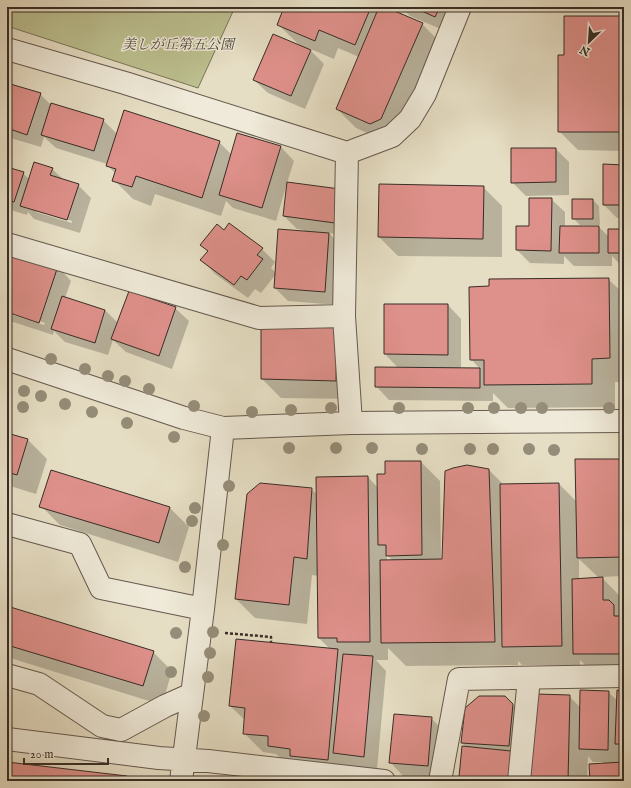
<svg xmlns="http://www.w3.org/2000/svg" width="631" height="788" font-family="'IM FELL English','Noto Serif JP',serif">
<rect width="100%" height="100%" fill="#e6dec4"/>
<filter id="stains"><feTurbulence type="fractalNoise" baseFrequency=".005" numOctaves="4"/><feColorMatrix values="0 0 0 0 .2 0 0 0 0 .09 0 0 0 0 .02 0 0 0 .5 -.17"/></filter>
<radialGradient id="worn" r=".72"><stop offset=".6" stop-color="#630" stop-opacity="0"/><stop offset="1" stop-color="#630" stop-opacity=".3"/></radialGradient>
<path fill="#bcbf8f" stroke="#7a765a" d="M7,7h228l-37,81 -191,-62z"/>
<path fill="#0003" fill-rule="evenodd" d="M285,7h94l1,1v-1h2l40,17 19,19 -52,100 -33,-15 -19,-19 22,-52 -21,-9 -4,11 -26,-11 16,16 -19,45 -37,-16 -14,-13 46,-34 -22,-22z
M401,7h65l-11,28 -45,-19z
M624,17v134l-46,-1 -19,-19 6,-75z
M7,84l33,10 11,11 52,15 14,14 102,8 13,13 6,-20 43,12 13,14 -7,22 53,7 9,46 -20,-3 13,14 -4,58 -50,-4 -13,-13 1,-14 -15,19 -6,-4 -7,9 -33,-24 -13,-14 6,-8 -6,-7 22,-14 38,18 13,13 -4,6 5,5 28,-41v-2l-7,-1 -13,-13 3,-33 -11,38 -43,-13 -7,-7 -5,15 -66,-22 -4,12 -18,-7 -19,-19 2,-6 -9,-9v-1l-51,-16 -12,-11 -3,10 -34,-10z
M556,149l13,13v33l-43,1 -14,-14z
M624,166v52h-7l-13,-13z
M7,168l16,5 6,6 23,-10 12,11 14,5 13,13 -11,35 -46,-14 -6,-7 -1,3 -20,-6zM36,209l36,12v2l-36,-11z
M483,187l19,19v51l-104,-1 -19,-19z
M551,199l14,13v15h34l10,10 15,-7v36h-2l-10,-10v10h-38l-10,-10v8l-34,-1 -13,-13 13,-23z
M593,200l6,6 1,19h-20l-7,-7z
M58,267l13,14 -6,17 40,12 13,13 57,-15 14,13 -17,48 -46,-17 -13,-12 -5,15 -43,-13 -11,-11 -1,4 -46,-15v-7l37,12 1,-2 -38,-12z
M608,279l16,15v88h-9v25l-107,1 -15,-15v8l-104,-1 -13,-14 23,-17 -14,-15 63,-49 13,14v50h19l-9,-10z
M336,328l19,71 -74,-1 -19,-19z
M7,434l21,6 19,19 -11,35 -29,-9z
M624,460v116l-23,1 20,20v16l3,3v57h-31l-13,-13v5h-58l-4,-4v4l-112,1 -18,-18v12h-12l10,11 -9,98 -89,-4 -12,-11 -13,-2 -19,-19 1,-13 -15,-14 100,-57 -11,-11 -1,-62 -6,-1 -5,49 -52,-6 -19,-19 75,-110 7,6 50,-18 10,11 8,-13 35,-13 19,19 1,79h2l46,-90 15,15 55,-1 18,18zM387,555l6,6h-6zM579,559l20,19 -20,1z
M41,506l129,2 19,19 -11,35 -118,-37z
M7,607l146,45 19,19 -10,34 -155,-48z
M608,692l10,9 6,-9v59l-3,-3 -1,15h4v18h-33l12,-17v-2h-10l-5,-6 -1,25h-57l39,-85 12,12z
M513,705l13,13 -3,63h-58l-5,-5 7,-28 -5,-5z
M431,718l14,14 -4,47 -38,-3 -13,-14z"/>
<path fill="#de908a" stroke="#382d26" d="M284,7h87l-16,38 -36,-15 -4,11 -38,-16z
M379,7h6l38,16 -42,96 -11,5 -34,-15z
M413,7h27l-5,10z
M564,16h60v116h-66v-77h6z
M273,34l38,16 -20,46 -38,-16z
M7,83l34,10 -14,42 -20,-7z
M51,103l53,16 -10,32 -53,-16z
M124,110l96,31 -18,57 -66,-22 -4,11 -20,-6 4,-12 -10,-3z
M237,133l44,13 -19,62 -43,-13z
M511,148h45v34l-45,1z
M34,162l19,6 -3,7 29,9 -12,36 -47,-14z
M603,164l21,1v40h-21z
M7,167l17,5 -10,30 -7,-2z
M287,182l53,7 -5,34 -52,-7z
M379,184l105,2 -1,53 -105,-2z
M529,198h23l-1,53 -35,-1v-24h13z
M572,199h21v20h-21z
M229,223l34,25 -6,7 6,4 -16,21 -6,-4 -7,9 -34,-25 8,-9 -8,-6 17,-21 7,6z
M560,226h39v27h-40z
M278,229l51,4 -4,59 -51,-4z
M608,229h16v24h-16z
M7,251l51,15 -19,57 -32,-11z
M609,278l1,80 -18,1v25l-108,1v-25h-14l-1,-73 20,-1v-7z
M129,291l47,16 -17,49 -48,-17z
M62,296l43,14 -10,33 -44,-14z
M384,304h64v51l-64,-1z
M261,325l76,2 -1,54 -75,-2z
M375,367l105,1v20l-105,-1z
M7,433l21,6 -11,36 -10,-3z
M575,459h49v98l-47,1z
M385,461h36l1,94 -36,1v-11h-8l-1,-71h8z
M467,465l22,4 6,173 -114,1 -1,-83 62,-1 3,-88 8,-3z
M51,470l119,37 -11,36 -120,-36z
M368,476l2,166h-33v-4h-19l-2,-161z
M260,483l52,5 -5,71 -13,-2 -5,48 -54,-6 12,-105z
M559,483l3,163 -60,1 -2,-163z
M603,577v23h6l5,5v11h10v38h-51l-1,-75z
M7,606l147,45 -11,35 -136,-41z
M236,639l102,10 -10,111 -38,-4v-7l-22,-3v-10l-25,-2 2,-26 -16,-2z
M343,654l30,2 -9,101 -31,-4z
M580,690l29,1 -1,59 -29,-1z
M617,690l7,1v53h-9z
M535,694l35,1 -2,86h-39z
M479,696h26l8,8 -4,42 -48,-3 4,-35z
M394,714l38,3 -4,49 -39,-3z
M462,746l49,5 -3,30 -49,-4z
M7,762l120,14 -1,5h-119z
M624,762v19h-34l-1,-17z
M225,778l27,3h-30z"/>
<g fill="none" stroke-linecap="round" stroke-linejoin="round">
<g stroke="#64594e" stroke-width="24">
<path id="minor" d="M7,49l118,34 222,70 45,-17 18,-17 15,-25 35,-87
M347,153l-3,163 7,107
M7,244l252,74 85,-2
M7,359l177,59 39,10 128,-5 273,-2
M7,524l73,20 21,44 102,21
M7,675l32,9 63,42 19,4 44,-24 27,-12
M7,739l152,19 49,3 176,20
M181,781l22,-172 20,-181
M440,781l19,-102 165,-3
M519,781l10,-103"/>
</g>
<path stroke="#382d26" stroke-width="2.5" stroke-dasharray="3 2" stroke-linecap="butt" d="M225,633l46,4v5"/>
<use href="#minor" stroke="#efead9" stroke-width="22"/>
</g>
<g fill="#958d79">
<circle cx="51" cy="359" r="6"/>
<circle cx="85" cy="369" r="6"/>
<circle cx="108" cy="376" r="6"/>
<circle cx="125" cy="381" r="6"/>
<circle cx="149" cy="389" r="6"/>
<circle cx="24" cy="391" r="6"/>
<circle cx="41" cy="396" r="6"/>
<circle cx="65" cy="404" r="6"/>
<circle cx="194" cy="406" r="6"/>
<circle cx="23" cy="407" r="6"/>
<circle cx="331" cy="408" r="6"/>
<circle cx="399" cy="408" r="6"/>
<circle cx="468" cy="408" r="6"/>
<circle cx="494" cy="408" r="6"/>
<circle cx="521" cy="408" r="6"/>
<circle cx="542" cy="408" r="6"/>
<circle cx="609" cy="408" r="6"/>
<circle cx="291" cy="410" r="6"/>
<circle cx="92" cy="412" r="6"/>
<circle cx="252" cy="412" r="6"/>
<circle cx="127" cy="423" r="6"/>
<circle cx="174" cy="437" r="6"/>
<circle cx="289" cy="448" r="6"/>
<circle cx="336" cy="448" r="6"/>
<circle cx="372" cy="448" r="6"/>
<circle cx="422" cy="449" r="6"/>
<circle cx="470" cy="449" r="6"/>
<circle cx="493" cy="449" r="6"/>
<circle cx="529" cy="449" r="6"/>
<circle cx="554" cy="450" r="6"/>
<circle cx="229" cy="486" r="6"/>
<circle cx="195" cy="508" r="6"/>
<circle cx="192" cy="521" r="6"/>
<circle cx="223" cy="545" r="6"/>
<circle cx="185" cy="567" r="6"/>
<circle cx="213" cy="632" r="6"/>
<circle cx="176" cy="633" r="6"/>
<circle cx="210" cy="653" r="6"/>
<circle cx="171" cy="672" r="6"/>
<circle cx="208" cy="677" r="6"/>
<circle cx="204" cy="716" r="6"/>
</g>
<g text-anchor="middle" stroke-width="3" stroke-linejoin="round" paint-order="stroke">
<g font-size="14" font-style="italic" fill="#524a3b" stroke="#efead9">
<text x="178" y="49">美しが丘第五公園</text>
</g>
</g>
<rect width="631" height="788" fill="none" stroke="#e6dec4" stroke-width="24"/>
<rect x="8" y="8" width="615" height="772" fill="none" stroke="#382d26" stroke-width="2"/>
<rect x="12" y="12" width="607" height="764" fill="none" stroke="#382d26"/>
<g transform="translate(589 42) rotate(205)" stroke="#efead9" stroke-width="3" paint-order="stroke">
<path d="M0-3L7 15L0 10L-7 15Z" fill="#382d26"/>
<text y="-6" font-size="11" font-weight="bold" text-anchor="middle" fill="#382d26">N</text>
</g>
<path d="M24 758v6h84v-6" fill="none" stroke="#382d26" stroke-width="2"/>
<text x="30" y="758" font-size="12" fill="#382d26" stroke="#efead9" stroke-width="3" paint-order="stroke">20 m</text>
<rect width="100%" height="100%" filter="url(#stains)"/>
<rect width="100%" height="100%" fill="url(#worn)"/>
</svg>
